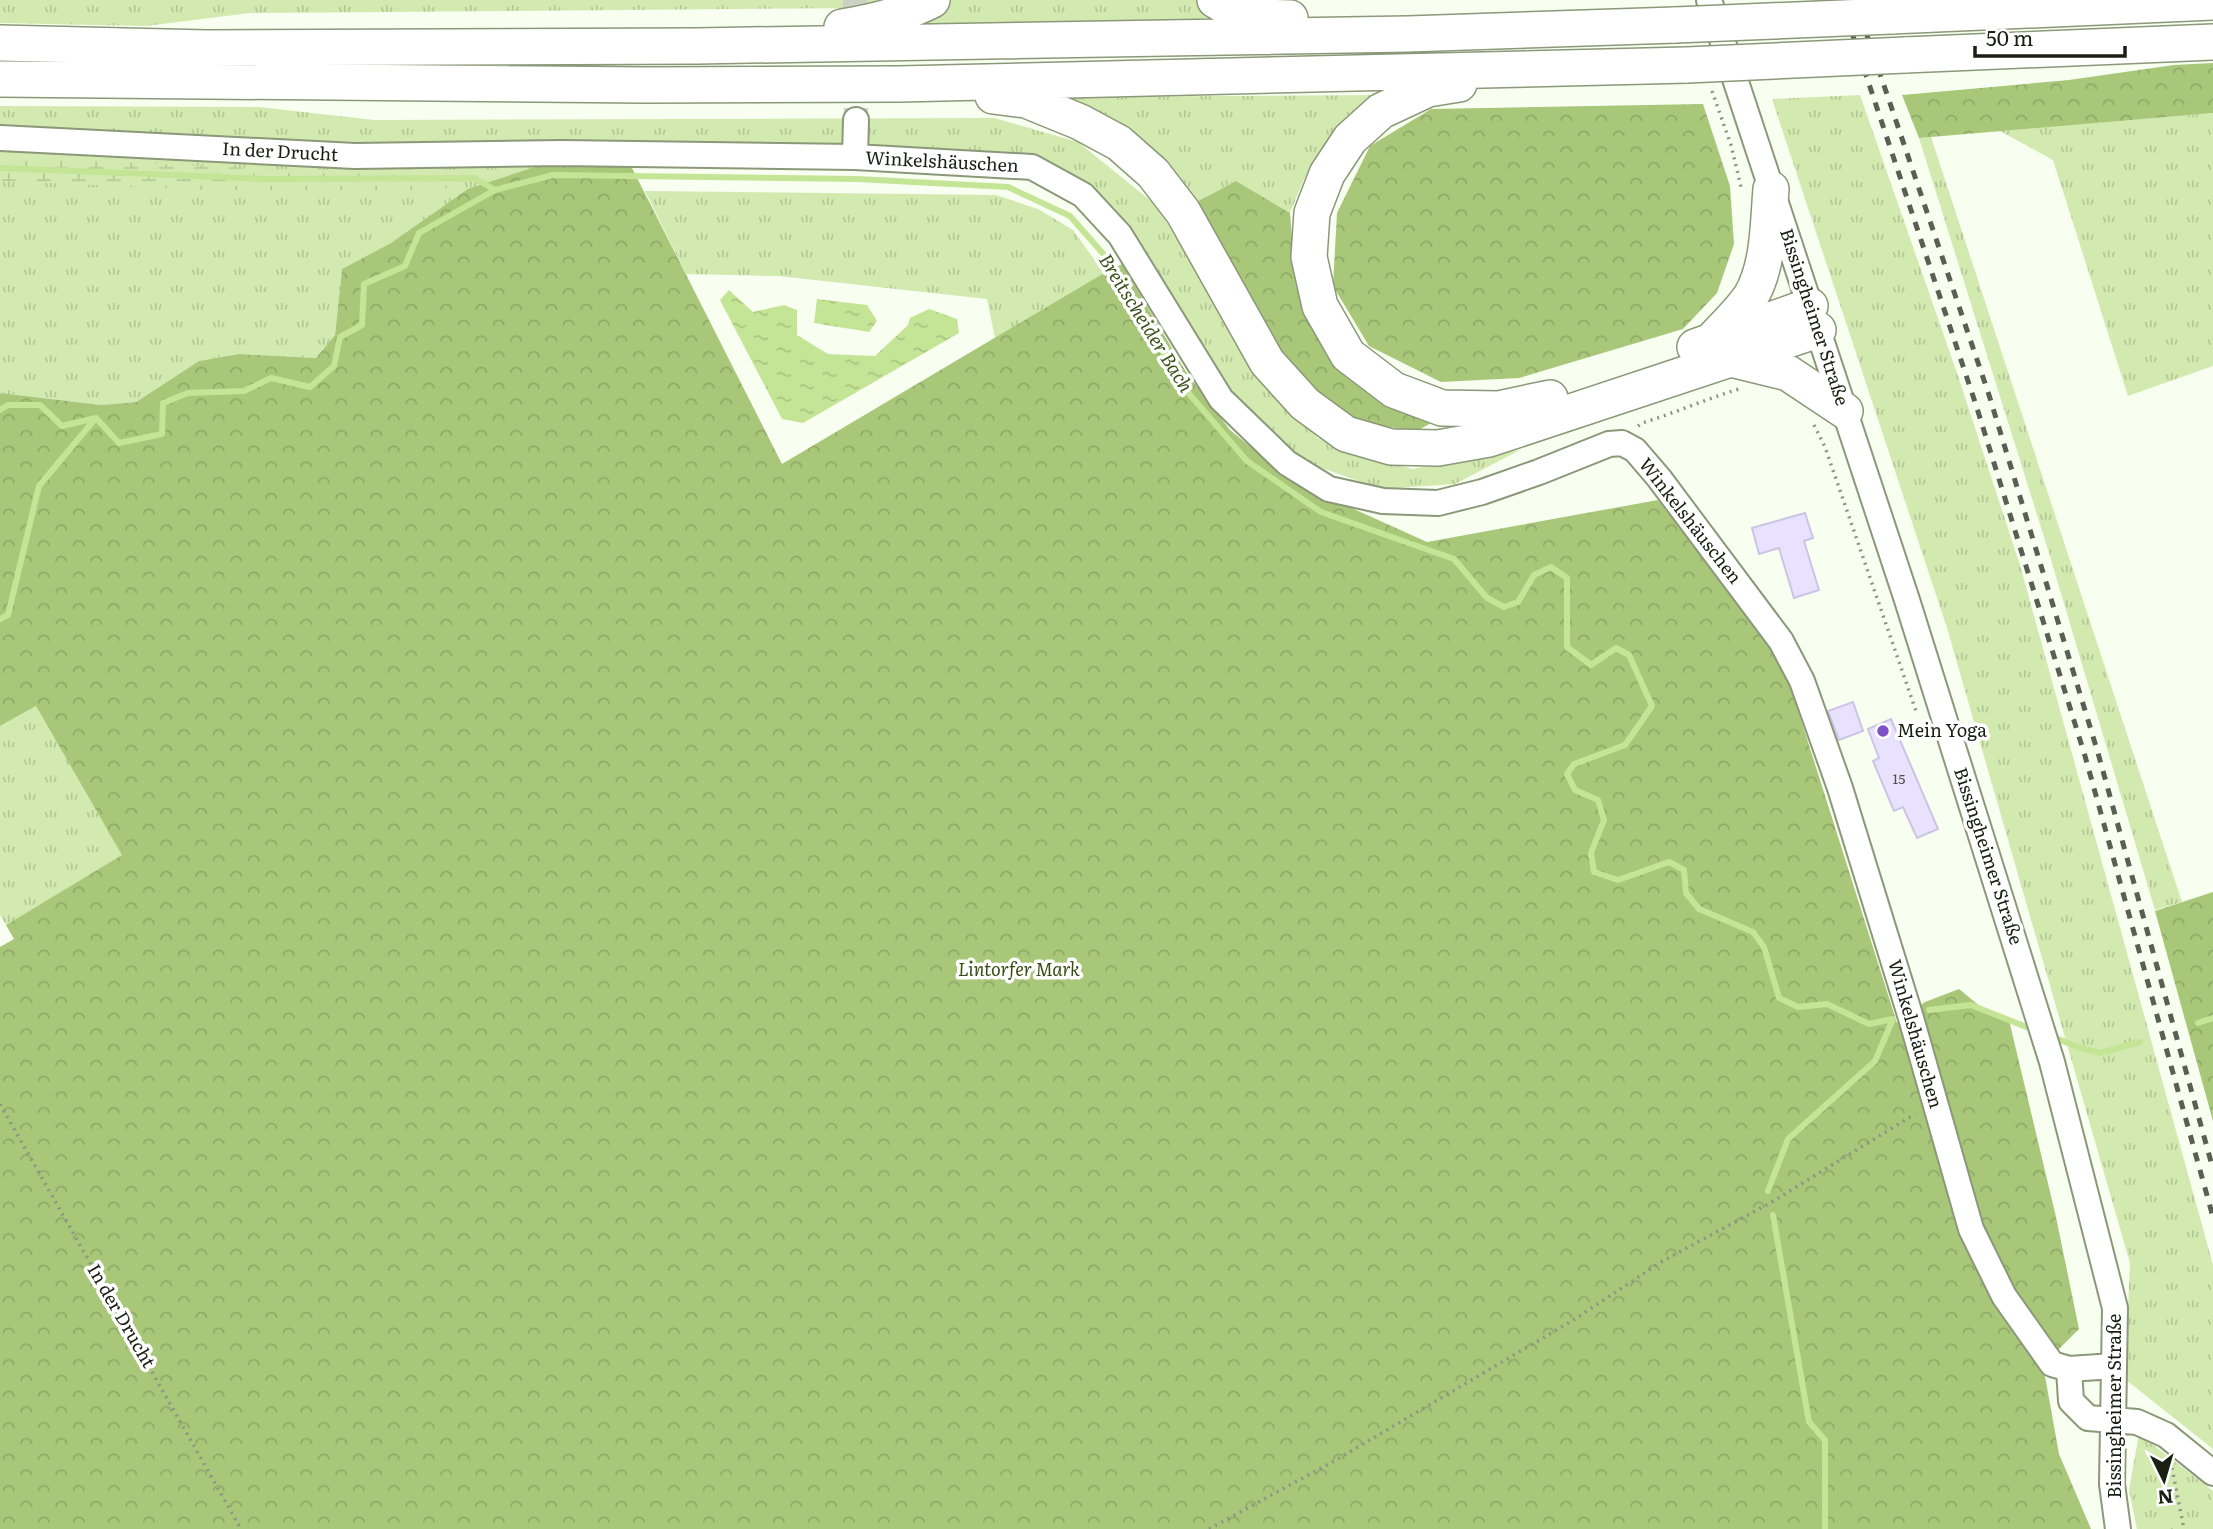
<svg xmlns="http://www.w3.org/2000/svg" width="2213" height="1529" font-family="Literata,serif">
<defs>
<pattern id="grass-tufts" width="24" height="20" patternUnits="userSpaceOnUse" patternTransform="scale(1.75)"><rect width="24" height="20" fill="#d2eab0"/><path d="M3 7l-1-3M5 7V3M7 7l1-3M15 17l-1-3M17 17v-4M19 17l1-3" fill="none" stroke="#b4c896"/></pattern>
<pattern id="forest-crowns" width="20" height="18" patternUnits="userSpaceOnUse" patternTransform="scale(1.75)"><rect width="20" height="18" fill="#a8c779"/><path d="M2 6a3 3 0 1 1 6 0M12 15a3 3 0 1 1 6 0" fill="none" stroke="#90aa68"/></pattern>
<pattern id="wetland-marsh" width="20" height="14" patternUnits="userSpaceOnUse" patternTransform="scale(1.75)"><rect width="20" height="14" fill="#d2eab0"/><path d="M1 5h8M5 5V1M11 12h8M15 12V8" fill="none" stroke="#b4c896"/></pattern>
<pattern id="water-ripples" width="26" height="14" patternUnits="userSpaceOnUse" patternTransform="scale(1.75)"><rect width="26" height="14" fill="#c5e596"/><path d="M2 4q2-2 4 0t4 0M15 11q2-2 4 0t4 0" fill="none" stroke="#a9c480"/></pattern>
</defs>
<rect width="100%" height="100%" fill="#f8fef0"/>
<path fill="url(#grass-tufts)" d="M0,0h884l-18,8 -616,5 -104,13 -146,-3z
M950,0h248l26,19 -311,5z
M1385,95l-44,29 -37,55 -14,34 -54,-32 -45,24 -137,-108z
M1860,95l97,278 63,192 193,700v184l-88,-70 5,-116 -183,-635 -175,-529z
M0,106l259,1 115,13 620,-2 84,24 78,63 105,173 57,60 94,31 108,-19 -65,34 -74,5 -79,-28 -72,-65 -172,-227 -66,-18 -656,-7 -336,-18z
M2213,113v253l-85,30 -75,-236 -53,-29z
M1931,137l251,765 -27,8 -106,-357 -130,-415z
M0,148l547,15 -205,106 -7,66 -19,23 -77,-4 -40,7 -63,41 -35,3 -101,-12z
M645,191l351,4 42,14 35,21 31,43 -109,65 -8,-39 -209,-23 -92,-2z
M36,706l87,149 -117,70 -6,-10v-189z
M2139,1434l74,57v38h-76l-8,-39z"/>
<path fill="url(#forest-crowns)" d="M2213,63v50l-294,25 -17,-43 167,-15 105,-15z
M1703,104l27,82 4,58 -17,49 -34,36 -164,49 -78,4 -72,-36 -36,-60 4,-73 33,-67 61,-37z
M547,163l84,3 151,298 322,-191 18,-9 64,108 44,58 64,52 133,60 231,-42 125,163 114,360 28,-21 34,-13 28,23 22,8 47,197 23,112 -36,36 16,89 32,75h-2091v-582l14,-8 -8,-14 116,-70 -86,-149 -36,20v-333l101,12 35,-3 63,-41 40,-7 77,4 19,-23 7,-66 49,-26 77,-54z
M1236,181l54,32 6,73 30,62 43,45 62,30 -16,9 -60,-12 -46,-28 -37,-47 -81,-140z
M2213,892v229l-58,-210z"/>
<path fill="url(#wetland-marsh)" d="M0,157l474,21 -34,12h-229l-211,-9z"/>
<path fill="url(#water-ripples)" d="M729,290l24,22 31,-7 13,5v25l31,19 47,2 33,-31 2,-7 19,-9 28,10 2,14 -156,90 -21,-4 -62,-119z
M817,299l50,6 10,16 -8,11 -55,-9z"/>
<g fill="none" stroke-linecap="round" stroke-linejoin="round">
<path stroke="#c5e596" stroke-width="6" d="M0,168l267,11 207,-1 21,12
M0,410l8,-5h32l22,21 34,-8 23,25 43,-9 1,-31 25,-10 56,-2 27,-13 39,9 24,-21 6,-29 22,-12 2,-41 41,-18 14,-33 76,-43 58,-15 305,4 150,8 62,29 36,41 79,132 62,72 74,51 133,47 33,39 17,9 14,-5 16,-27 17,-8 16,11v69l24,18 25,-17 13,7 23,51 -27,39 -51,19 -7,10 8,16 23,10 6,20 -13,33 3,19 24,8 51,-18 15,8 2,23 13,16 54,23 11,15 15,51 19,9 29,-3 42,20 24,-5
M0,619l8,-4 31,-129 56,-67
M1929,1010l42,-5 63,25
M2198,1023l15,-5
M2051,1036l26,11 23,6 40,-11
M1768,1191l20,-52 87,-78 18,-42
M1773,1215l36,207 16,18v89"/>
</g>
<path fill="#e9e2fe" stroke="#ccc4e5" stroke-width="2" d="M1805,513l8,25 -9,3 15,49 -25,8 -15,-50 -20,6 -7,-26z
M1853,702l10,29 -24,9 -11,-29z
M1891,719l47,110 -21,9 -14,-31 -9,4 -21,-50 6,-3 -11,-29z"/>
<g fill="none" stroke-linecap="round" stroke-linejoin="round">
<path stroke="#ccd1c4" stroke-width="24" stroke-dasharray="24 12" stroke-linecap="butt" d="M855,0l1,120"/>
<g stroke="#8b9879" stroke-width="28">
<path id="minor" d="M1709,0l198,600 145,462 63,246 -3,176 6,45
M0,138l355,18 206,-3 294,4 177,10 51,28 37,40 101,164 66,64 42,26 54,12 55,2 44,-11 57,-20 70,-28 13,-1 13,7 24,28 122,163 21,40 38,107 71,230 60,211 33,67 48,68 17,5 45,-3
M855,157l1,-37
M2069,1369l2,32 17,17 49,4 29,13 47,38"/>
</g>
<g stroke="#8b9879" stroke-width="38">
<path id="highway" d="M1215,0c22,14 49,18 75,18
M1891,16l322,-14
M842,27c32,-5 61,-12 90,-27
M0,43l207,5 490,-2 711,-12 267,-9
M1905,55l308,-13
M0,79l646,6 253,-1 788,-19
M1459,84l-31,5 -47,22 -31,28 -23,35 -15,39 -3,44 11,49 28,49 46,35 48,18 56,1 52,-11
M993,96l33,4 54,22 39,21 34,30 30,39 84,150 38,42 41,30 45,13 47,1 51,-9 329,-109
M1715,337c12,-13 26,-26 36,-41 18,-31 17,-72 20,-107
M1695,347l115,-41
M1731,359l57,14 57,38"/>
</g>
<path stroke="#8e9386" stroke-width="3.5" stroke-dasharray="2 5" stroke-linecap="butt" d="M1712,91l19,54 11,46
M1814,425l11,22 92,267
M1638,426l4,-3c33,-10 64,-24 97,-34
M0,1104l241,425
M2172,1468l12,61
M1209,1529l127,-69 239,-141 86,-57 109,-59 145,-89"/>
<use href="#minor" stroke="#fff" stroke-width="24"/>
<use href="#highway" stroke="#fff" stroke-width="35"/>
<path stroke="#5a5f53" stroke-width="5" stroke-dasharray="9 9" stroke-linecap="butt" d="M1841,0l135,405 109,351 128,461
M1855,0l134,395 109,358 115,416"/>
<g stroke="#8b9879" stroke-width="38" stroke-linecap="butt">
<path id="highway-bridge" d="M1675,25l216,-9
M1687,65l218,-10"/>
</g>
<use href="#highway-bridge" stroke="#fff" stroke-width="35"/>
</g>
<circle fill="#7e51ca" stroke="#fff" stroke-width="2.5" cx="1883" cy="731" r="7"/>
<g text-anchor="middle" stroke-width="7" stroke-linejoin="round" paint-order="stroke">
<g font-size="14" fill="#4e504e">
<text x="1899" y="784">15</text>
</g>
<g font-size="18" fill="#1a1f13" stroke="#fff">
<text transform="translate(280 152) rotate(3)" y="6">In der Drucht</text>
<text transform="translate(942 162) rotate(3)" y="6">Winkelshäuschen</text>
<text transform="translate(1814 317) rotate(72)" y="6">Bissingheimer Straße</text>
<text transform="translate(1690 521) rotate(52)" y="6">Winkelshäuschen</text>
<text transform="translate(1988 856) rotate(72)" y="6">Bissingheimer Straße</text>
<text transform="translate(1915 1034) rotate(74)" y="6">Winkelshäuschen</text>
<text transform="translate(121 1316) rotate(60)" y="6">In der Drucht</text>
<text transform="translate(2115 1406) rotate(-90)" y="6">Bissingheimer Straße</text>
</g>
<g font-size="18" fill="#1a1f13" stroke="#fff" text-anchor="start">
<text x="1897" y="737">Mein Yoga</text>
</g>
<g font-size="18" font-style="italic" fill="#394c14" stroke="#fff">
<text x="1019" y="976">Lintorfer Mark</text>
</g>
<g font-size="19" font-style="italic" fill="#3e521b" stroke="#fff">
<text transform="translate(1146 323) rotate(58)" y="7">Breitscheider Bach</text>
</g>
</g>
<g transform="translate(2164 1480) rotate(175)" stroke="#ffffff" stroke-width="5" paint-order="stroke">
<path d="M0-5L12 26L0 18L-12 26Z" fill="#1a1f13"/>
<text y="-10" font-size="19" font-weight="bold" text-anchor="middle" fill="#1a1f13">N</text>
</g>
<path d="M1975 46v10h150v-10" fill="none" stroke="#1a1f13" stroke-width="3.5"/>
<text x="1986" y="46" font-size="21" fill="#1a1f13" stroke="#ffffff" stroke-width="5" paint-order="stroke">50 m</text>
</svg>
